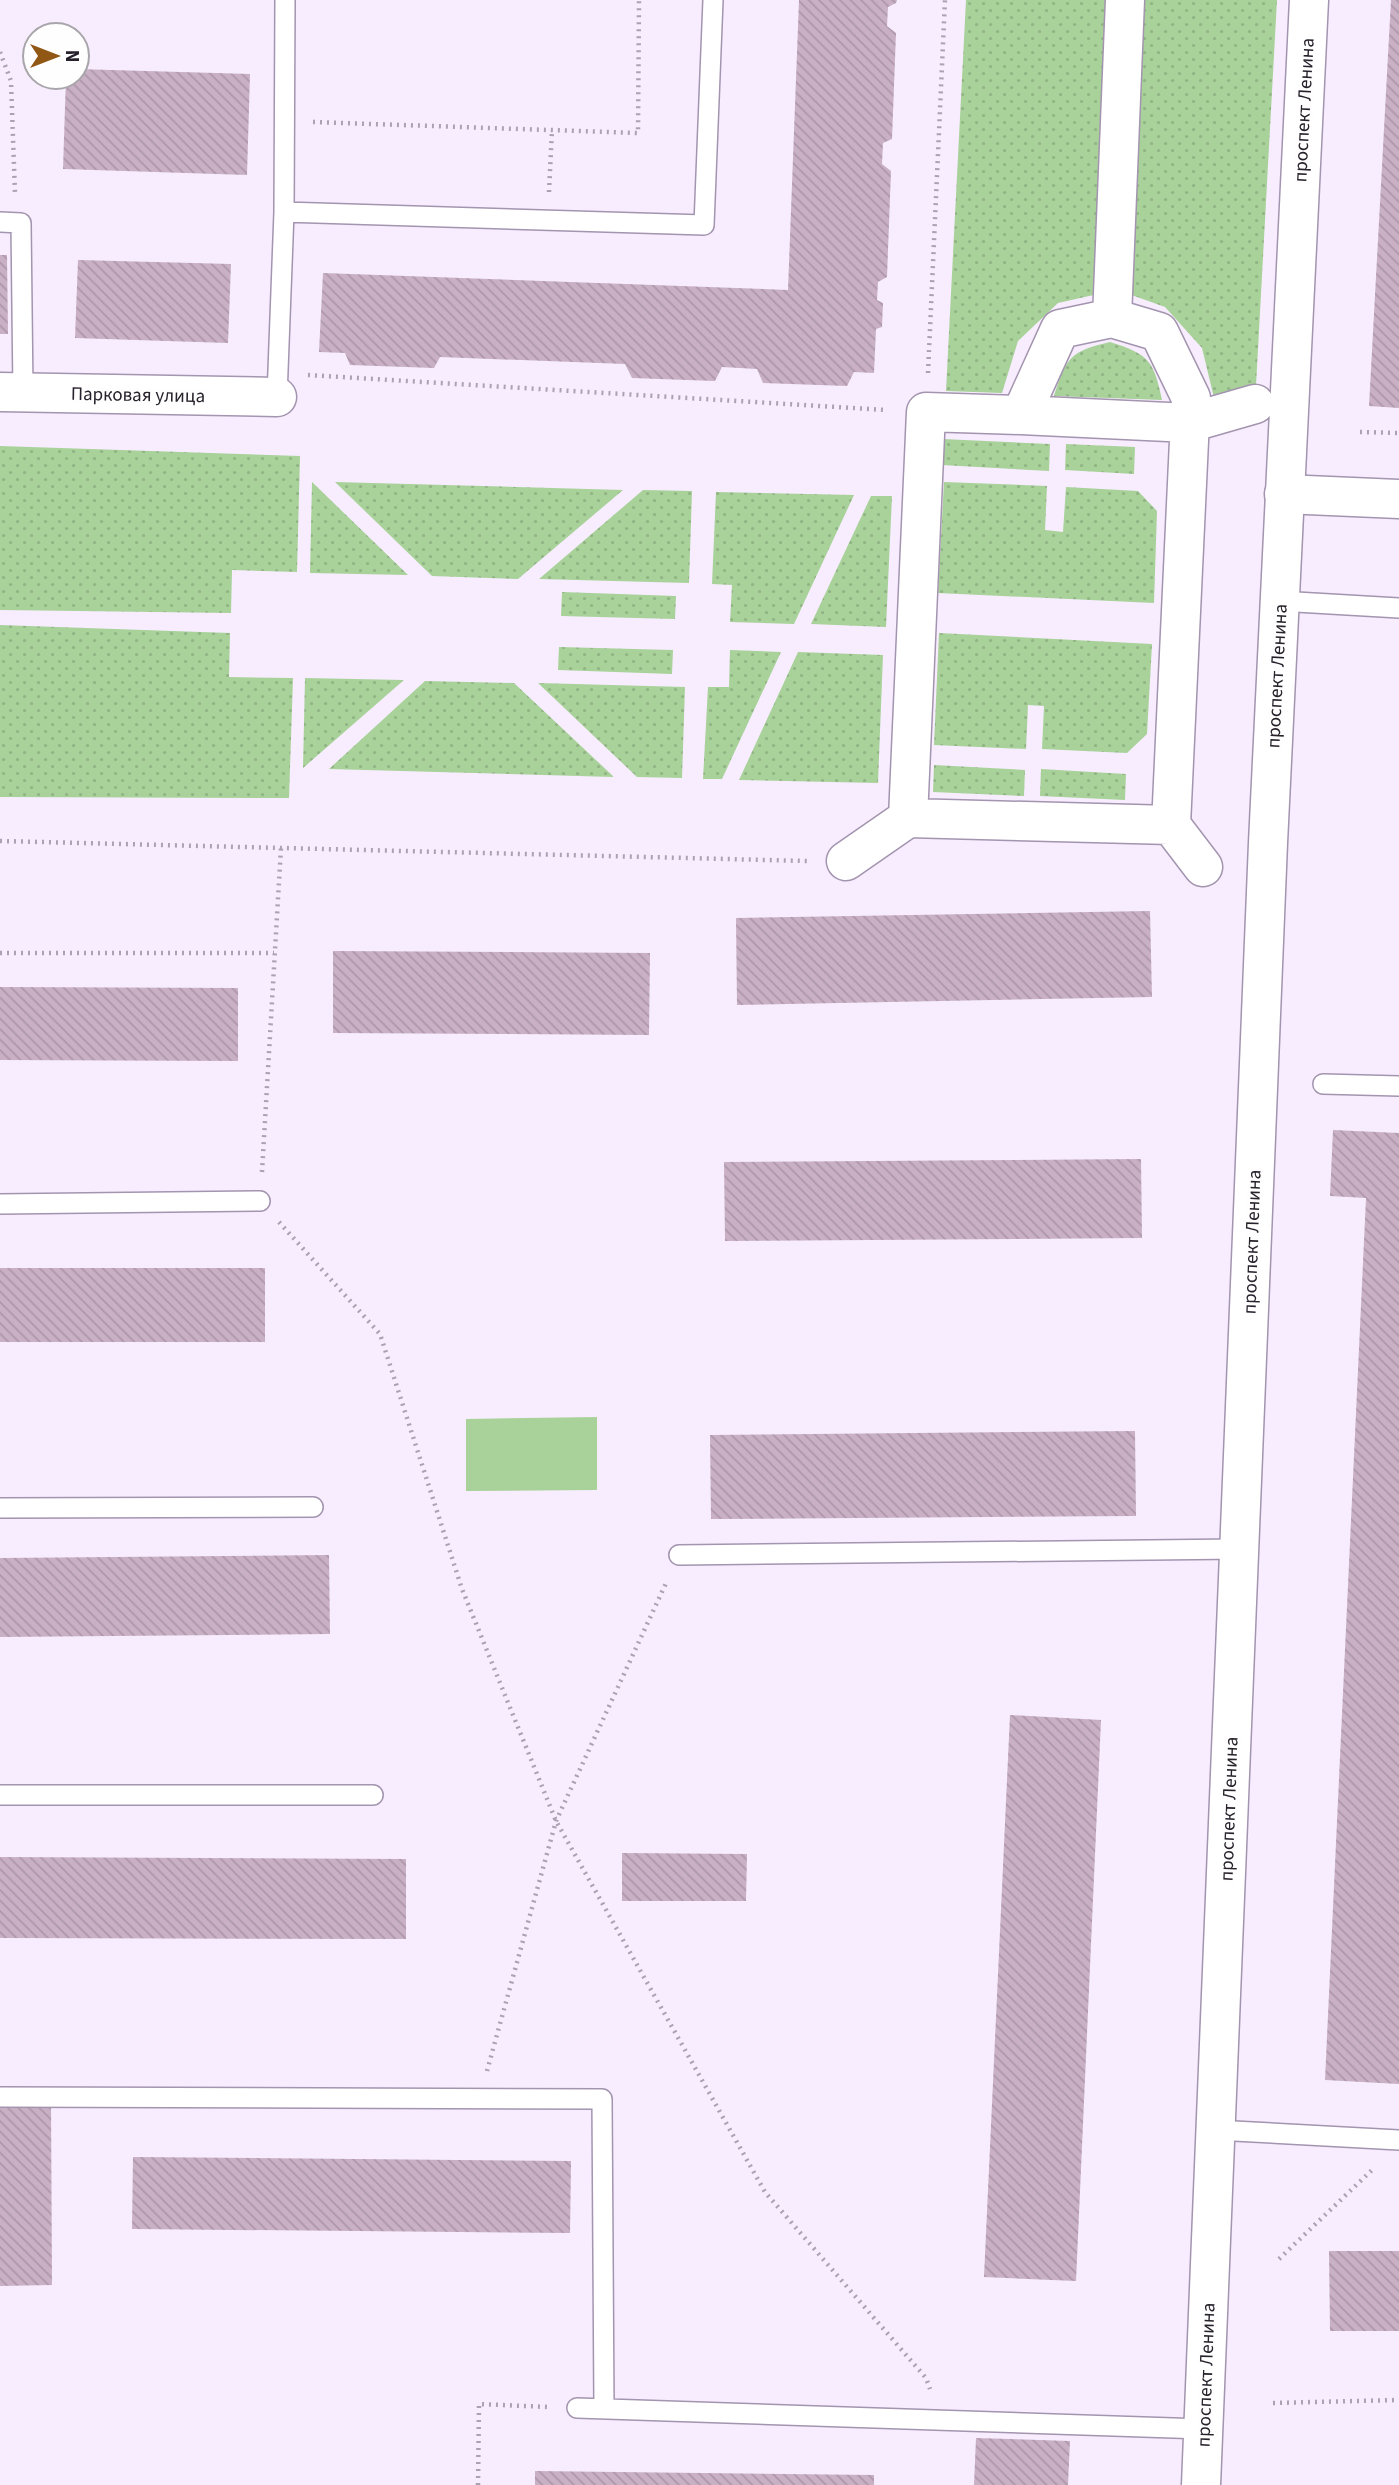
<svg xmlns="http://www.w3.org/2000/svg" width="1399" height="2485" font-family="'Source Sans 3',sans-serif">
<defs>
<pattern id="grass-dots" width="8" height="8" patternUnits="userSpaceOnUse" patternTransform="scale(1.75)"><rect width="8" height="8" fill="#a8d299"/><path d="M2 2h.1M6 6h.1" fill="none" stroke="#91b484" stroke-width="1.8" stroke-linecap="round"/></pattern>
<pattern id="building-back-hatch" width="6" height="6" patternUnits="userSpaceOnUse" patternTransform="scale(1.75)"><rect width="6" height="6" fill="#c9b0c5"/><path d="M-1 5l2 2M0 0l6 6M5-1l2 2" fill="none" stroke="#ad97a9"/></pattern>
</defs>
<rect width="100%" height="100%" fill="#f7edfe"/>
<path fill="url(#grass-dots)" d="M966,0h144l-12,294 -40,9 -40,38 -16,52 -56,-2z
M1140,0h137l-22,404 -40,-2 -13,-54 -37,-41 -39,-14z
M1110,342c39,12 44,19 52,58l-108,-4c12,-39 17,-45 56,-54z
M943,439l107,5 -1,27 -107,-6z
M1066,444l69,3 -1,27 -69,-4z
M0,446l300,10 -3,116 -65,-2 -1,43 -231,-3z
M312,482l96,93 -98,-2z
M335,482l288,8 -105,89 -86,-3z
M944,482l103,4 -2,44 18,2 3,-45 72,4 19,20 -3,92 -216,-10z
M643,490l49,1 -3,92 -150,-4z
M716,492l138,3 -60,129 -64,-2 2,-37 -20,-1z
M871,496h21l-6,131 -75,-3z
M562,592l114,4 -1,23 -114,-3z
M0,625l230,8 -1,44 64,1 -4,120 -289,-1z
M939,633l213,11 -5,90 -20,19 -85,-4 2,-43 -16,-1 -2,44 -92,-4z
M559,647l114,3 -1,24 -114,-4z
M730,650l51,2 -59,127h-19l5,-92h21z
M798,652l85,3 -5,128 -139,-3z
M305,678l99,2 -101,88z
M425,681l89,2 100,94 -285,-8z
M538,683l147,4 -3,91 -45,-1z
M934,765l91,5 -1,26 -91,-4z
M1041,769l85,5 -1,26 -85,-4z"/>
<path fill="#a8d299" d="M597,1417v73l-131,1v-72z"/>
<path fill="url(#building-back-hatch)" d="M799,0h98l-1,3 -8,4 -1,19 9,7 -4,106 -9,4 -1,21 9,7 -4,106 -9,5 -1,18 6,3 -1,24 -6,2 -2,44 -20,-1 -7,14 -84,-3 -6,-14 -35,-2 -7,14 -83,-3 -7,-14 -185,-7 -6,11 -84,-3 -5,-12 -26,-1 4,-79 465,17z
M1391,0h8v408l-30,-2z
M77,69l173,5 -3,101 -184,-6 3,-92h11z
M0,255h7l1,79h-8z
M78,260l153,4 -3,79 -153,-5z
M1150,911l2,86 -415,8 -1,-87z
M333,951l317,2 -1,82 -316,-2z
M0,987l238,1v73l-238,-1z
M1333,1130l66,3v951l-74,-4 41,-882 -36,-2z
M1141,1159l1,79 -417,3 -1,-79z
M0,1268h265v74h-265z
M1135,1431l1,85 -425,3 -1,-84z
M329,1555l1,79 -330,3v-79z
M1010,1715l91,5 -25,561 -92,-4z
M622,1853l125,1 -1,47h-124z
M0,1857l406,2v80l-406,-1z
M51,2102l1,183 -52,1v-183z
M133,2157l438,4 -1,72 -438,-4z
M1329,2251h70v80h-69z
M976,2438l94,3 -2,44h-94z
M535,2471l339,4v10h-339z"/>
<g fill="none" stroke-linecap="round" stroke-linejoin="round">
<g stroke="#a394af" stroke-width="22">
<path id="lane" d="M284,212l1,-212
M0,222l21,1 2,169
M277,397l7,-185 420,13 9,-225
M1279,601l120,7
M1323,1084l76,2
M0,1204l260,-3
M0,1508l313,-1
M679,1555l560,-6
M0,1795h373
M0,2097l602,2 2,310
M1215,2130l184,10
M577,2408l626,21"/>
</g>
<g stroke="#a394af" stroke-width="41">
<path id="street" d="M1112,318l47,14 32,66 -20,427 -263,-7 18,-406 95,3 39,-86z
M1112,318l13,-318
M0,392l277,5
M1021,415l168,8 66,-19
M1284,494l115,5
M1171,825l32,42
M846,861l62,-43"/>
</g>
<g stroke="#a394af" stroke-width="41">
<path id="secondary" d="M1201,2485l67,-1642 41,-843"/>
</g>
<path stroke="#aba2b1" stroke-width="4.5" stroke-dasharray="2 5" stroke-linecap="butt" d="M0,52l11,29 4,113
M313,122l325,11 1,-133
M549,192l3,-62
M928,373l17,-373
M308,375l578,35
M1360,432l39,1
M0,841l807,20
M0,953h274
M262,1172l19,-324
M279,1222l101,112 82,255 94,232 209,371 161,186 4,11
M487,2071l69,-250 111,-240
M1279,2259l93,-89
M1273,2403l126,-3
M478,2485l1,-81 69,3"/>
<use href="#lane" stroke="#fff" stroke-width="19"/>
<use href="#street" stroke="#fff" stroke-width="38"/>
<use href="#secondary" stroke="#fff" stroke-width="38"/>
</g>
<g text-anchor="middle" stroke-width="7" stroke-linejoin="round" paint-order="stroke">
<g font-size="19" fill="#27212b" stroke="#fefefe">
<text transform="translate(1303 110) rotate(-87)" y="7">проспект Ленина</text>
<text transform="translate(138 394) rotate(1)" y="7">Парковая улица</text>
<text transform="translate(1276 676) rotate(-87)" y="7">проспект Ленина</text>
<text transform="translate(1251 1242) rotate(-88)" y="7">проспект Ленина</text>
<text transform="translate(1228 1809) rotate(-88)" y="7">проспект Ленина</text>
<text transform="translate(1205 2375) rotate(-88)" y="7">проспект Ленина</text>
</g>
</g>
<g transform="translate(56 56) rotate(90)"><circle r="33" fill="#fefefe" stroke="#a8a6aa" stroke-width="2"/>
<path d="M0-5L12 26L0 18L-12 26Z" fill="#915715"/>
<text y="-10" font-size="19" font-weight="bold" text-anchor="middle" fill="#27212b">N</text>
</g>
</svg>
